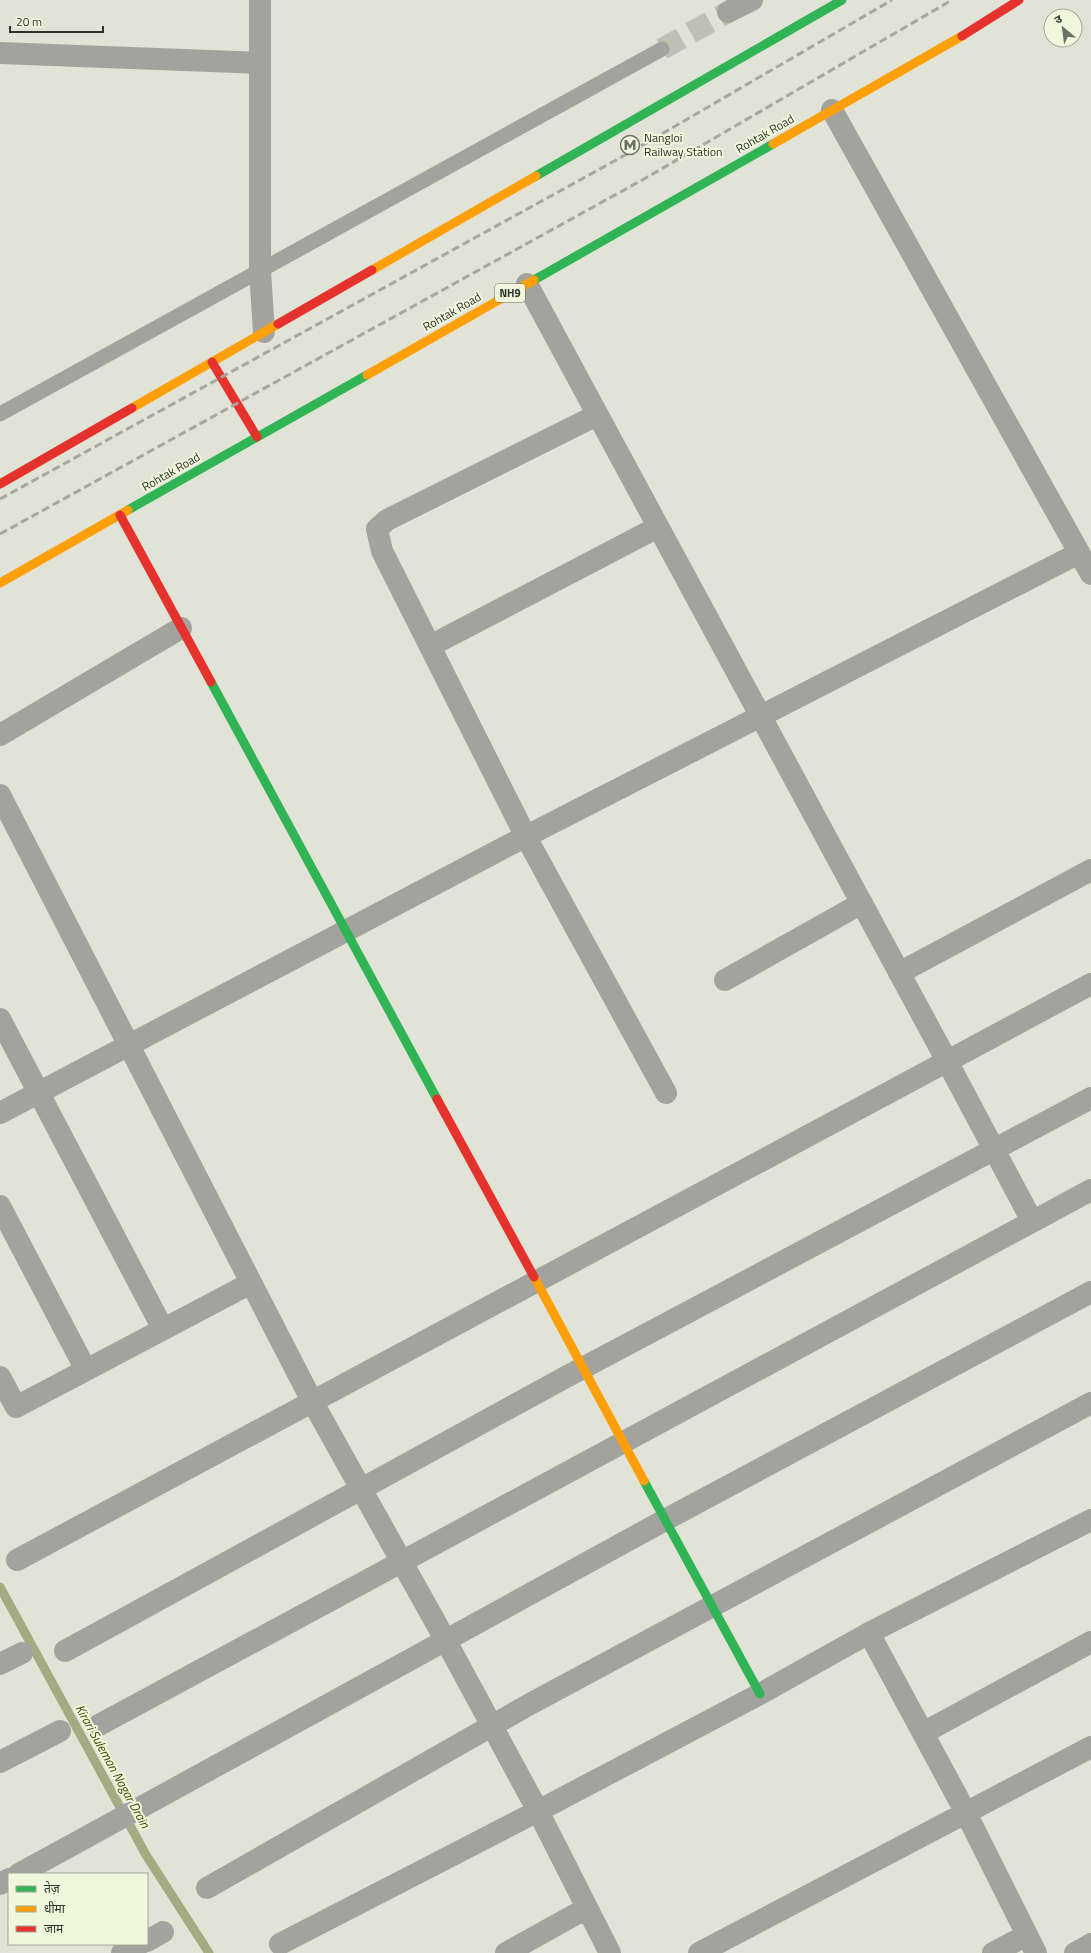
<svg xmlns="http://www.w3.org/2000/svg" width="1091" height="1953" font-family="'Titillium Web','Noto Sans Devanagari',sans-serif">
<rect width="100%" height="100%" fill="#e0e3d6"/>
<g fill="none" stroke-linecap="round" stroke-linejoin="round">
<path stroke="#a2ab82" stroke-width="9" d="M0,1587l146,268 63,98"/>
<path stroke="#bdc0b3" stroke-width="22" stroke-dasharray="22 11" stroke-linecap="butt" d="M662,49l66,-37"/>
<path stroke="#a2a39e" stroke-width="15" d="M0,414l662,-365"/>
<path stroke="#a2a39e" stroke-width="22" d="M260,0v271l4,61
M728,12l24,-12
M0,53l260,10
M832,110l259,464
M527,284l420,777 85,160
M597,415l-210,105 -10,9 5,22 144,286 140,256
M430,646l228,-119
M0,735l181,-107
M0,795l312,606 134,240 92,170 72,142
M899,973l192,-103
M725,980l137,-77
M0,1019l163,310
M0,1113l509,-268 570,-292
M0,1206l86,164
M0,1377l16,30 235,-124
M17,1560l1074,-576
M869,1633l97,180 70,140
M65,1651l499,-273 527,-280
M0,1664l22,-11
M99,1725l992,-535
M923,1733l168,-91
M0,1762l60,-31
M19,1874l646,-354 426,-228
M0,1884l9,-5
M207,1888l323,-184 561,-301
M147,1941l16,-9
M280,1944l258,-133 222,-117 109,-61 222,-113
M122,1953l18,-9
M506,1953l81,-45
M699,1953l392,-206
M993,1953l34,-18
M1075,1953l16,-9"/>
<path stroke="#30b455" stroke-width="9" d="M536,176l306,-176
M534,280l239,-136
M128,510l239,-135
M211,682l226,417
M644,1481l116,213"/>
<path stroke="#ff9f0a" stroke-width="9" d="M773,144l189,-108
M372,270l164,-94
M367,375l167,-95
M132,408l146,-84
M0,583l128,-73
M534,1277l110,204"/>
<path stroke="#e5322d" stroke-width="9" d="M962,36l57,-36
M278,324l94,-54
M212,362l45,75
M0,484l132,-76
M120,515l91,167
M437,1099l97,178"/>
<path stroke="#a6a8a0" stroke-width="3" stroke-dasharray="8 4" stroke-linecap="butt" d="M0,499l629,-346 263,-153
M0,534l644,-355 308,-179"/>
</g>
<defs>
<g id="metro-ring" transform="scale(1)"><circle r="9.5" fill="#f1f7dd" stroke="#6d7065" stroke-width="1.5"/><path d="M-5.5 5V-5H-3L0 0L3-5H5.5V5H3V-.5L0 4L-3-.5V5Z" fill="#6d7065"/></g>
</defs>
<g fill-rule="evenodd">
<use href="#metro-ring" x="630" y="145"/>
</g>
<g text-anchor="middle" stroke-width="4" stroke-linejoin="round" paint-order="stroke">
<rect fill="#f1f7dd" stroke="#696d5e" stroke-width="1" x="495" y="284" width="30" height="18" rx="3"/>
<g font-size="11" font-weight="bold" fill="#2f3228">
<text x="510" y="297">NH9</text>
</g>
<g font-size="12" fill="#2f3228" stroke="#f1f7dd">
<text transform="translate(765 134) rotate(-30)" y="4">Rohtak Road</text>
<text transform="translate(452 312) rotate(-30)" y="4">Rohtak Road</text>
<text transform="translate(171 472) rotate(-30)" y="4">Rohtak Road</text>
</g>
<g font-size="12" fill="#2f3228" stroke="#f1f7dd" text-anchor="start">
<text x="644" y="142">Nangloi<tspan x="644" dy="14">Railway Station</tspan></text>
</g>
<g font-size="13" font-style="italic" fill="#3b4401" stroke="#f1f7dd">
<text transform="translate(113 1766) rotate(61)" y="5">Kirari Suleman Nagar Drain</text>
</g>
</g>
<rect x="8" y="1873" width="140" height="72" fill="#f1f7dd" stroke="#a3a895"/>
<rect x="16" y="1886" width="20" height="6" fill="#30b455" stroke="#a3a895"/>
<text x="44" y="1893" font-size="12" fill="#2f3228">तेज़</text>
<rect x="16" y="1906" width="20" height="6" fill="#ff9f0a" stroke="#a3a895"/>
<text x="44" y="1913" font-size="12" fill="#2f3228">धीमा</text>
<rect x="16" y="1926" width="20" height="6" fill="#e5322d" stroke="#a3a895"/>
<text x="44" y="1933" font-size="12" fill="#2f3228">जाम</text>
<g transform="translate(1063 28) rotate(331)"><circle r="19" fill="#f1f7dd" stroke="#a3a895"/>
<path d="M0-3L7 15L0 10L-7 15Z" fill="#6d7065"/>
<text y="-6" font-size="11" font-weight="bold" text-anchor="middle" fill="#2f3228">उ</text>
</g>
<path d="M10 26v6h93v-6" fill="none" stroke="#2f3228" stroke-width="2"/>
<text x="16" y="26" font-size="12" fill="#2f3228" stroke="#f1f7dd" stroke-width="3" paint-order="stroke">20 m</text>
</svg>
